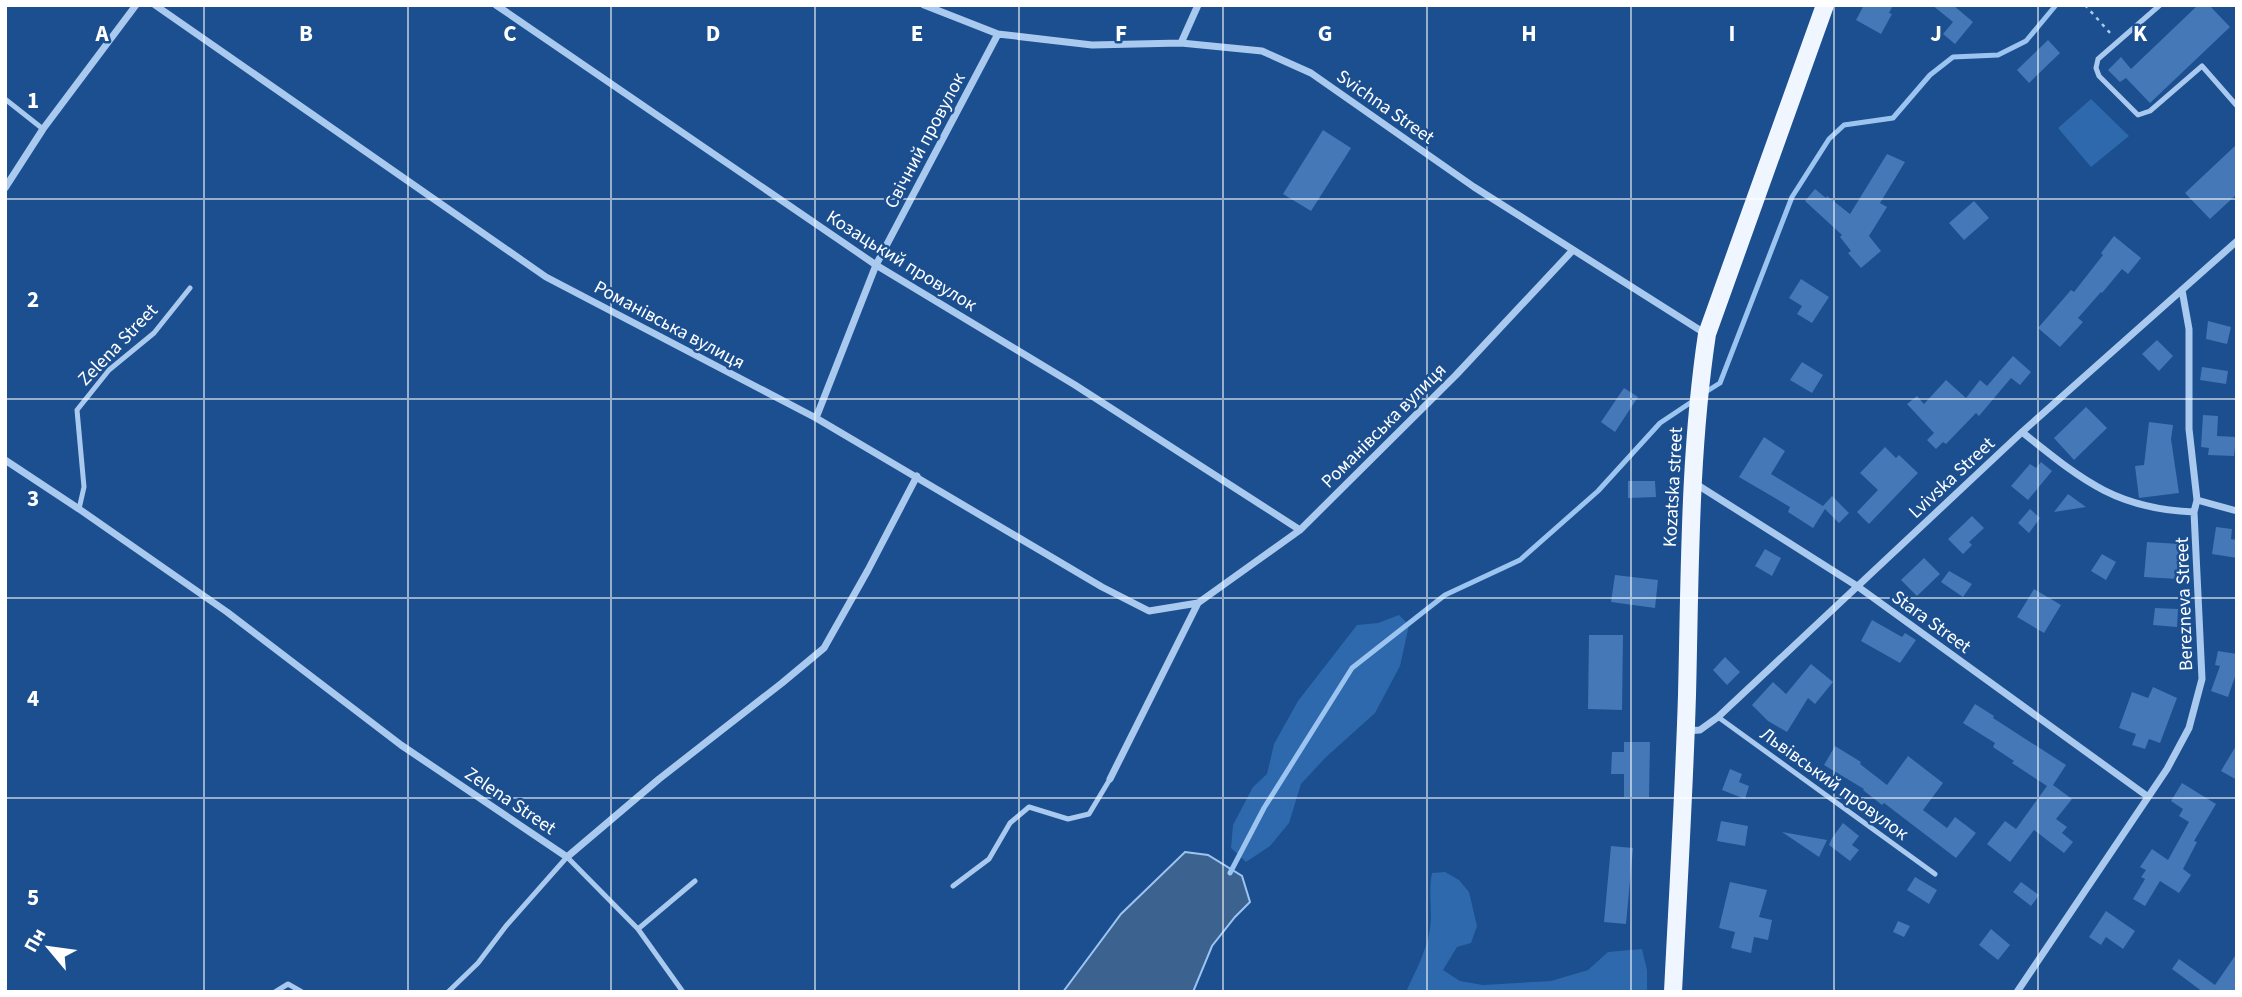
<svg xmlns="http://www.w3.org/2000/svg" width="2242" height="997" font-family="'Source Sans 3',sans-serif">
<rect width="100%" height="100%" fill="#1b4f8f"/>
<path fill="#2e69ad" d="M2091,99l38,37 -38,31 -33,-39z
M1399,615l10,10 -9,41 -25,47 -50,45 -24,26 -12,39 -19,23 -24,16 -15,-14 2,-23 20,-38 14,-13 7,-30 24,-43 59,-76 21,-2z
M1445,872l14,8 10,12 8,34 -6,17 -14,4 -14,23 17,11 23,4 68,-4 37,-11 20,-18 34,-3 5,21v22h-241c11,-24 24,-47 25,-74 0,-16 -2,-30 1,-45z"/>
<path fill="#3c6290" stroke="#9cc4f0" stroke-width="2" d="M1185,852l23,3 34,21 8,26 -15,15 -23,29 -19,46h-130l58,-78z"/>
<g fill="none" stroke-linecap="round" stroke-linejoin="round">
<path stroke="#9cc4f0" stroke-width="5" d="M1704,393l16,-10 72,-186 37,-58 15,-14 49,-7 37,-43 23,-18 45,-2 28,-14 30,-36
M1230,873l34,-65 88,-140 93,-73 75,-35 78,-69 62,-68 33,-22"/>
</g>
<path fill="#4478b7" d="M1864,5h29l-4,8 3,1 -11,20 -25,-14z
M1932,5h21l20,17 -18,22 -12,-10 10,-12z
M2198,5h11l21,22 -80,76 -24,-25 -6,4 -12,-12 13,-13 10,12z
M2048,40l12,13 -31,30 -12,-13z
M1323,130l28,18 -40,63 -28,-17z
M2237,144v50l-27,25 -25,-26z
M1887,154l18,8 -25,41 7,4 -18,29 12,15 -20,17 -13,-15 3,-2 -11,-14 2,-2 -37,-34 10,-12 11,9 1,-2 23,18z
M1974,201l15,17 -25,22 -15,-17z
M2114,236l27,22 -13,16 -6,-5 -20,24 -1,-1 -23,26 5,4 -23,25 -22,-19 33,-38 3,2 29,-37 -2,-2z
M1801,279l28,18 -17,26 -15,-9 5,-8 -13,-8z
M2208,321l23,6 -4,17 -21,-5z
M2157,340l16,16 -14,15 -17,-17z
M2013,356l18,16 -11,13 -9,-7 -32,38 -3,-3 -30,31 -3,-2 -7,7 -9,-9 7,-7 -27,-29 10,-8 7,8 22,-24 20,18 14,-18 7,6z
M1802,362l21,13 -11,18 -22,-13z
M2202,367l26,4 -2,13 -26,-4z
M1624,388l14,9 -23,35 -14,-10z
M2086,407l21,21 -33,32 -20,-22z
M2203,415l15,1 -1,20 19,1 -2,19 -26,-1 1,-7 -8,-1z
M2149,422l24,3 -2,14 8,54 -40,5 -4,-32 9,-1z
M1764,437l21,14 -14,23 52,32 9,-10 17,17 -10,10 -14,-14 -12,19 -25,-16 2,-5 -51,-30z
M1885,447l11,11 3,-3 19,18 -49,51 -12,-12 21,-22 -18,-17z
M2041,462l11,9 -24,29 -17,-14 19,-22 6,4z
M1628,481h27l1,16 -28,1z
M2068,494l18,13 -32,5z
M2030,509l10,9 -11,15 -11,-10z
M1972,516l12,12 -15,14 3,3 -9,9 -15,-15z
M2216,527l16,2 -1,10 6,1v18l-25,-4z
M2147,542l33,2 -2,35 -34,-2z
M1765,549l16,9 -9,18 -17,-10z
M2102,554l14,8 -10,18 -15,-9z
M1924,558l16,16 -23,22 -16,-16z
M1949,571l23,13 -9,13 -22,-15z
M1615,575l43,5 -3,28 -44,-6z
M2034,589l27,16 -17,28 -27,-16z
M2155,608l23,1 -1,18 -24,-2z
M1872,620l30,17 3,-4 11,7 -16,23 -39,-22z
M1589,635h34l-1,75 -34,-1z
M2218,651l19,3v17l-9,26 -17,-6 9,-25 -5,-1z
M1725,657l15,15 -13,13 -14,-15z
M1811,664l22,18 -18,22 -7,-6 -21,34 -19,-11 -16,-16 21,-23 13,12z
M2153,687l24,11 -17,45 -11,-4 -4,10 -13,-4 4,-11 -17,-6 13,-36 16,6z
M1975,704l19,12 -1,2 73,47 -13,20 19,14 -16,20 11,8 -5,6 11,9 -9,11 -30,-23 -24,32 -23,-18 18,-23 11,8 31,-43 -35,-23 2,-2 -21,-14 2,-4 -32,-20z
M1624,742h26l-1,55h-25v-23h-13l1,-22h12z
M2237,744v36l-16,-9z
M1835,746l26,16 -1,2 27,21 21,-29 35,27 -20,27 24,18 8,-11 21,16 -20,25 -72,-55 -2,2 -19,-15 1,-1 -40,-24z
M1730,769l12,5 -3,8 10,4 -4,13 -23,-9z
M2182,783l34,21 -22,37 3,1 -14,27 8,6 -12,18 -19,-12 -15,25 -12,-7 12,-20 -4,-2 5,-7 -6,-3 12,-18 16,11 21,-38 -10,-6 4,-7 -12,-8z
M1721,821l27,5 -3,20 -28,-5z
M1843,823l16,13 -7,9 7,5 -9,11 -21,-16 3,-7z
M1782,832l45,8 -8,17z
M1611,846l22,2 -7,76 -22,-2z
M1915,877l22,13 -8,14 -22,-14z
M1730,882l37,8 -8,27 13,3 -4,20 -14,-3 -3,16 -20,-5 4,-16 -16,-4z
M2021,882l18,13 -8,11 -18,-14z
M2106,911l29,20 -12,18 -17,-12 -5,8 -12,-8z
M1898,921l12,5 -6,11 -11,-5z
M1991,929l19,16 -12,15 -19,-15z
M2237,953v39h-34l-31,-23 7,-10 36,26z"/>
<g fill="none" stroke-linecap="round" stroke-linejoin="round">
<path stroke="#a9c9ee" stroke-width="2.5" stroke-dasharray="3.5 5" stroke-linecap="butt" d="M2085,5l26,29"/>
<path stroke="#a9c9ee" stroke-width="5" d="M2160,5l-62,54 -2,9 3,8 39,39 12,-4 52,-45 35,40
M5,99l38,30
M79,509l5,-22 -7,-77 32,-40 45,-37 36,-45
M1718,717l217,157
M953,886l36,-27 21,-36 19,-16 39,12 21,-5 21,-35
M638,929l57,-48
M275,992l13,-8 14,8
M448,992l30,-29 28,-37 61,-69 71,72 45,63"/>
<path stroke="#a9c9ee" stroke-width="7" d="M155,5l391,272 270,141 286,169 47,24 49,-8 102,-73 156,-155 117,-125
M496,5l380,260 199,120 225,145
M924,5l74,29 94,11 89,-2 81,8 49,22 163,114 232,147
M1181,43l17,-38
M5,188l38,-59 93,-124
M816,418l60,-153 122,-231
M2022,432c59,47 93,77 172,80
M5,460l74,49 148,103 174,133 166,112 92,-78 123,-96 42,-35 44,-78 49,-94
M1696,484l161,102 290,210
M2197,500l40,11
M1686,731l14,-1 18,-13 304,-285 215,-191
M1110,779l88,-176
M2017,992l150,-223 22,-41 13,-49 -8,-167 3,-12 -8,-71v-100l-7,-39"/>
<path stroke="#f0f6ff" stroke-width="18" d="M1673,992c5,-99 11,-198 14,-297 3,-121 2,-241 20,-361l118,-329"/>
</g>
<path fill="none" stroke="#fff" stroke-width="2" stroke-opacity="0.55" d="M204,5v987M408,5v987M611,5v987M815,5v987M1019,5v987M1223,5v987M1427,5v987M1631,5v987M1834,5v987M2038,5v987M5,199h2232M5,399h2232M5,598h2232M5,798h2232"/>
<g text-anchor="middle" stroke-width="5" stroke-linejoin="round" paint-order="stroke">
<g font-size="19" fill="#fff" stroke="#1b4f8f">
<text transform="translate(1386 106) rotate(35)" y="7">Svichna Street</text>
<text transform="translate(924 140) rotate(-62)" y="7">Свічний провулок</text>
<text transform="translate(902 260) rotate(32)" y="7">Козацький провулок</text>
<text transform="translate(670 324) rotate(28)" y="7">Романівська вулиця</text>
<text transform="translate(117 344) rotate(-46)" y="7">Zelena Street</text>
<text transform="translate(1383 425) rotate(-45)" y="7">Романівська вулиця</text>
<text transform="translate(1951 477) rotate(-43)" y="7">Lvivska Street</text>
<text transform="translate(1672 487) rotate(-87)" y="7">Kozatska street</text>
<text transform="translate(2183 604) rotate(-92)" y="7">Berezneva Street</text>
<text transform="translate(1932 621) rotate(36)" y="7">Stara Street</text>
<text transform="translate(1835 783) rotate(36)" y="7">Львівський провулок</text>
<text transform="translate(511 800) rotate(34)" y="7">Zelena Street</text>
</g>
</g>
<g font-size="23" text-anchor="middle" font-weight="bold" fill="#fff" stroke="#1b4f8f" stroke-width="5" stroke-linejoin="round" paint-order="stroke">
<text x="102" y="41">A</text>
<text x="306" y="41">B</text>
<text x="510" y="41">C</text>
<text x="713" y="41">D</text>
<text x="917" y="41">E</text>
<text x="1121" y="41">F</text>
<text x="1325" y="41">G</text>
<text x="1529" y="41">H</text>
<text x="1732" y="41">I</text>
<text x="1936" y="41">J</text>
<text x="2140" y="41">K</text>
<text x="33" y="108">1</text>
<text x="33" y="307">2</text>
<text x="33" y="506">3</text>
<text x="33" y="706">4</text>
<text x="33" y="905">5</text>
</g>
<rect width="2242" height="997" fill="none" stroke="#ffffff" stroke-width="14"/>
<g transform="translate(49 948) rotate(299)" stroke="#1b4f8f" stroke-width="5" paint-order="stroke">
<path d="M0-5L12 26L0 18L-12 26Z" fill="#ffffff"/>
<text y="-10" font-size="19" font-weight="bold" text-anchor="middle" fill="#ffffff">Пн</text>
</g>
</svg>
